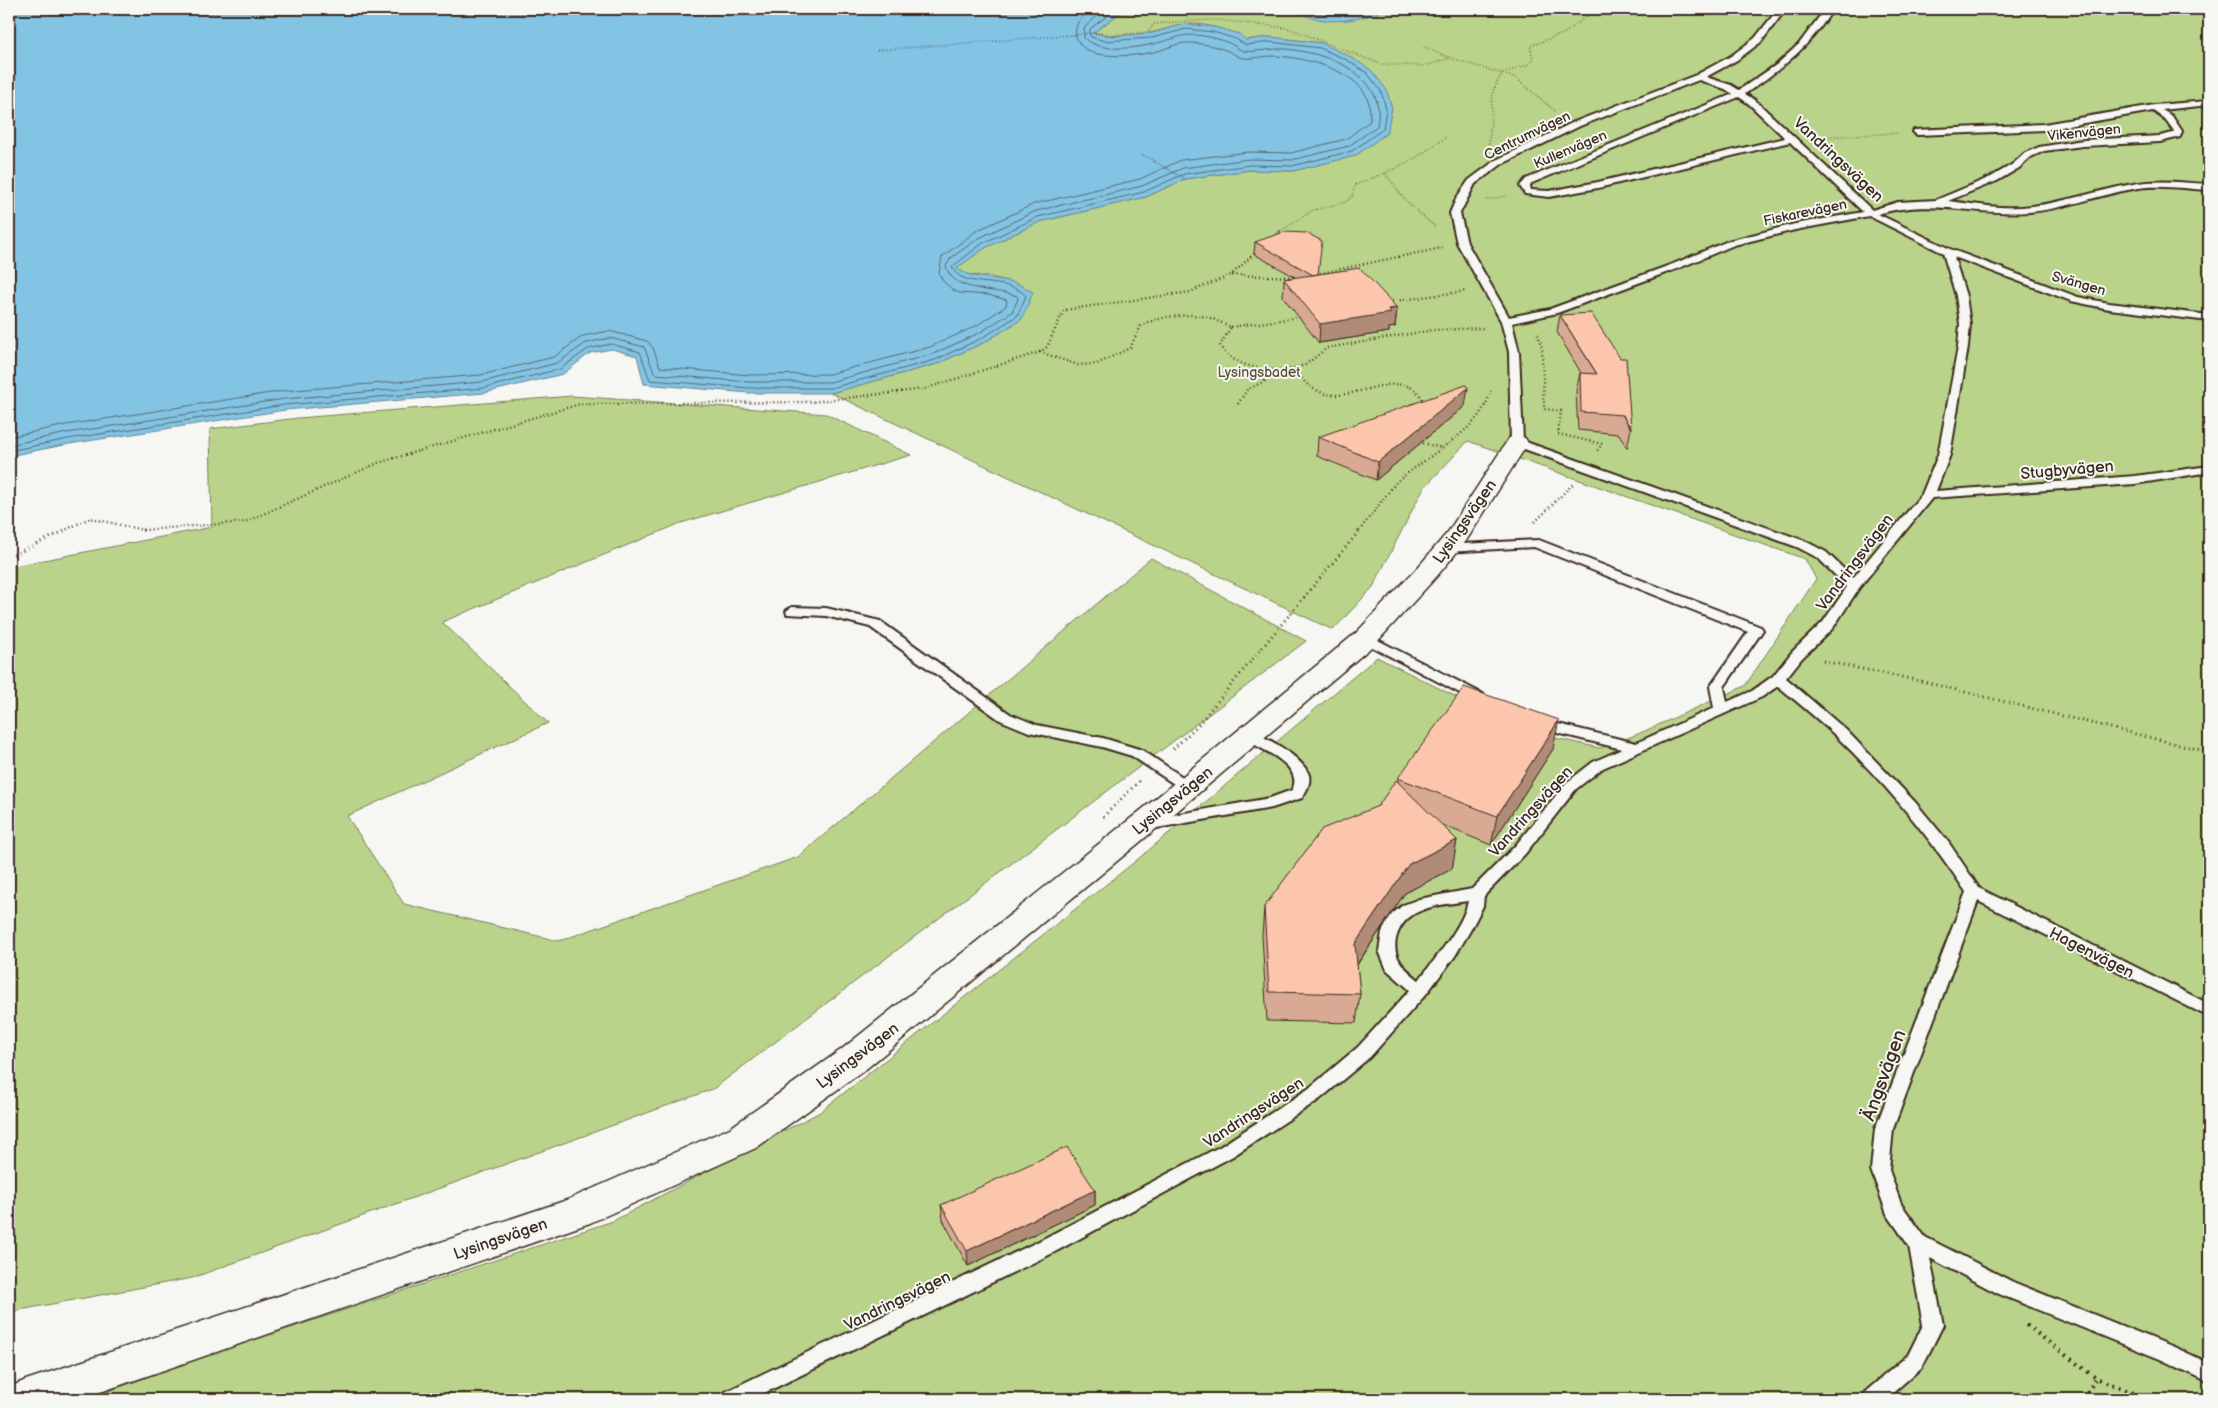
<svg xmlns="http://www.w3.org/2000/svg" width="2218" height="1408" font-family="'Balsamiq Sans',sans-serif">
<rect width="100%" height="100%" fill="#f6f6f2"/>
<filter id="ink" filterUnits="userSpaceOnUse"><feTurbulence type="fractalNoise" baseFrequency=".02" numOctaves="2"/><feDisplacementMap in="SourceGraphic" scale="10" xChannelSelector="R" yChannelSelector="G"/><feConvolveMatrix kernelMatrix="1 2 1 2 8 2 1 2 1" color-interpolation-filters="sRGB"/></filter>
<g filter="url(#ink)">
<path fill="#bad38a" stroke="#7a7e54" d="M1125,9h1084v1390h-2122l104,-38 422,-140 207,-109 317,-252 240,-203 125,63 53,18 45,10 38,-14 107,-48 71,-107 -11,-20 -337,-118 -45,48 -50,98 -40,43 -502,-237 106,-29 48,-22 37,-23 -7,-36 -24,-6 -28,-3 -7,-6 29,-20 54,-26 107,-25 39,-18 65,-9 43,1 61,-15 33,-23 -65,-90 -52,-6 -24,3c-14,-10 -45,-18 -62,-16 -10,2 -20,6 -30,8 -19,5 -42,5 -61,1z
M572,396l254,18 85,41 -230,68 -239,99 106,101 -201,93 57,88 155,37 239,-84 353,-299 155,83 -593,448 -521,189 -183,34v-745l203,-40 -2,-98 88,-11z"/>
<path fill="#83c4e4" stroke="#668695" d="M9,9h1116l-32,24 21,3 38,-3 33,-9 29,3 25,7 7,6 24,-3 52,6 27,13 22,14 15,19 6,19 -5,25 -32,23 -62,15 -43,-1 -65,9 -39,18 -107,25 -54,26 -28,20c14,13 40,8 58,15 6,2 13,6 18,9l-11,27 -37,23 -48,22 -106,29h-82l-105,-9 -7,-28 -25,-7 -22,4 -27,21 -79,19 -199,17 -216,34 -60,12z
M1288,9h90v4c-37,11 -54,11 -90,-4z"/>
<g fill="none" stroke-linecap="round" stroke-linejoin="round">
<path stroke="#58686d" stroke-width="1" d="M1300,9c25,8 48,8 73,0
M9,437l57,-12 217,-34 198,-16 73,-18 29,-21 26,-5 38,10 6,7 7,19 90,8 79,-1 101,-27 46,-21 30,-20 1,-6 -19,-5 -29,-2 -6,-3 -10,-9 -4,-7 3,-17 34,-26 58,-27 106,-25 41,-19 67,-8 43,1 55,-14 24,-18c0,-11 0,-20 -6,-29 -15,-24 -66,-36 -92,-36 -9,0 -18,3 -27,2 -7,0 -11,-5 -17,-7 -12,-5 -27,-8 -41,-8 -10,0 -19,5 -29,8 -19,5 -41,6 -60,3 -16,-3 -29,-17 -19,-33 3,-5 9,-8 14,-12
M9,445l58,-12 217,-34 198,-17 75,-19 29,-20 24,-5 34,9 11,27 94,8h81l103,-28 46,-21 33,-21 6,-13 -1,-3c-22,-8 -65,-3 -71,-30l5,-8 28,-20 57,-27 106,-25 41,-18 66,-9 43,1 57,-14 28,-20c11,-52 -50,-73 -91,-77 -13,-1 -34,4 -42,2 -5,-1 -9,-5 -13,-7 -13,-6 -27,-9 -41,-9 -10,0 -19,5 -29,7 -21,6 -59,12 -77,-4v-10l21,-19
M9,451l59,-12 216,-34 200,-17 76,-19 28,-20 23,-5 29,8 10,28 99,8h82l104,-28 47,-22 35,-22 9,-20c-18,-21 -64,-5 -74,-29l31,-24 55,-26 106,-25 40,-18 66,-9 42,1 60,-15 31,-22 3,-20 -5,-18 -14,-18 -20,-13 -27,-12 -50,-6 -24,3 -10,-6 -23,-7 -27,-3 -34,9 -47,3 -14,-4 -2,-4 2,-5 25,-19"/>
<g stroke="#3b2a1e" stroke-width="4">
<path id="lane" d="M1778,9h8l-25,33 -24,18 -31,17 25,8 8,5 37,-25 23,-21 26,-35h8c-23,38 -52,60 -88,85l10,6 117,110 26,-8 38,-2 55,-23 22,-13 12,-11 14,-6 44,-7 77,-4 13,-3 1,-2 -8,-11 -13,-9 -109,19 -127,5 -4,-3 1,-2 130,-6 110,-19 55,-4v4l-47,5 10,6 10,15 -2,6 -20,5 -77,4 -39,5 -13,6 -12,11 -22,13 -49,20c28,3 56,9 84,5 34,-4 67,-16 101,-22 24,-5 51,-1 76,0v6c-24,-1 -52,-6 -76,-1 -35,6 -68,20 -104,23 -54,4 -96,-14 -151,2l72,35 128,48 31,6 100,12v6l-100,-12 -38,-8 -117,-44 12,39 4,28 -2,23 -18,108 -14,36 199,-15 74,-10v6l-74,12 -203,14 -73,90 -26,40 -31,30 -16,20 60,52 69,72 34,41 30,45 230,116v13l-231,-116 -85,228 -4,41 12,34 24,33 88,45 161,65 35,16v19l-49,-23 -161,-65 -69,-36 13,67 -21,42 -36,32h-24l3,-7 43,-37 15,-30 -14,-79 -22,-32 -16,-44 4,-41 91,-237c-37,-56 -81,-109 -130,-156 -19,-18 -39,-34 -58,-50l-16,11 -159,71 -27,21 -51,65 -41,42 -1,10 -13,25 -15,25 -28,37 -57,64 -50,42 -87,57 -182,98 -299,145h-30l3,-7 312,-150 184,-96 87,-57 50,-42 52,-57 -23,-20 -8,-19 3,-19 9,-17 12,-10 16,-6 53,-10 43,-43 51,-63 27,-21 29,-13 -89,-22 -2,-3 2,-3 5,-2 98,24 78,-35 -4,-21 38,-55 -214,-85 -87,5 -6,-4 2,-3 96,-5 222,87 2,3 -39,57 3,15 25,-11 21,-15 19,-24 31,-30 24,-35 -29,-29 -21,-11 -284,-102 -2,-2 -2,-91 -8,-31 -44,-78 -7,-30 6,-14 13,-19 27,-20 78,-38 122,-47 35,-19 24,-18zM1699,80l26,9 8,5 -207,85 -6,7 5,8 24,3 49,-9 192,-46 73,70 -68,12 -67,17 -55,23 -123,45 -41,8 -42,-74 -7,-30 15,-29 27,-20 78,-38zM1739,97l10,7 36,34 -187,44 -49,9 -18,-1 -1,-4 2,-3zM1869,216l74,37 13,43 4,28 -2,23 -20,108 -16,39 -69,84 -27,-26 -21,-11 -282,-100 -4,-89 -7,-29 45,-10 122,-45 55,-23 61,-15zM1468,901c-4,24 -34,59 -49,79 -14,-11 -27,-22 -23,-41 8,-33 44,-34 72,-38z
M792,607l34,1 54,13 130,93 27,11 66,13 39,12 51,34 2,3 -2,3h-10l-51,-34 -30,-9 -73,-15 -29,-12 -130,-93 -44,-11 -39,-2 -1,-3z
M1366,634l117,60 2,3 -2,3h-10l-112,-59 -2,-3z
M1249,731c17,5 54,27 60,44 2,9 -3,16 -7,23l-30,10 -127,22 -5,-1 -2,-4 2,-4 5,-1 125,-22 22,-8c13,-24 -31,-41 -48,-51l-2,-3 2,-3z"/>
</g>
<g stroke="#3b2a1e" stroke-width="3">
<path id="secondary" d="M1517,436l8,2 3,5 -62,98 -29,35 -62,68 -200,169 -309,256 -110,79 -166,75 -510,176h-71l3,-13 14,-6 541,-180 163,-72 112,-79 313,-250 202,-167 62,-66 29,-34 61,-94z"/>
</g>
<path stroke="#3b2a1e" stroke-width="2" stroke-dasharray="0.5 2.5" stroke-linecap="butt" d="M1189,9l-2,12 31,-1 70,8 92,36 44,2 26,-8
M1424,47l26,11 66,20 39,33
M877,50l219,-17 18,2 34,-3 6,-8 33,-3
M1820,137l78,-4
M1489,144l4,-53 9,-18 26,-8 5,-6 -3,-13 35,-13 31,-24
M1143,155l42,24
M1385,173l31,-15 30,-21
M1486,200l21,-4
M1278,233l35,-23 33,-8 6,-6 3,-11 30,-12 20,27 30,27"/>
<path stroke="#3b2a1e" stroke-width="2.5" stroke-dasharray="1 3" stroke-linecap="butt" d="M1273,237l7,-6
M1257,251l-26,24 -41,17 -126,18 -17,37 -7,5 38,13 19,-1 33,-16 11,-22 7,-4 19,-5 23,-2 18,2 23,10 -11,18c13,23 40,23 64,26 4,1 12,1 15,3 2,2 4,7 7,9 7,7 18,11 27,12 27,2 76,-30 91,8
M1316,274l126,-26
M1232,275l66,2
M1388,302l78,-11
M1231,327l70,-10
M1538,334l4,14 2,61 17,2 -3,23 44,10 -5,7
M1238,404l9,-14 40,-20 18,-5 22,-17 106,-18 52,-2
M1419,442l23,6c22,-16 41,-30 49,-57
M1535,522l38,-38
M63,531l27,-13 53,12 102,-8 133,-59 202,-59 231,-2 113,-13 116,-37
M1359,531l38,-50 45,-33"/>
<path stroke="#3b2a1e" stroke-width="3" stroke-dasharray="1 4" stroke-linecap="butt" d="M142,530h5
M9,557l57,-27
M1823,661l93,19 293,72
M1173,749l24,-23 163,-196
M1103,817l36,-36"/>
<path stroke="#3b2a1e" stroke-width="4" stroke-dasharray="2 5" stroke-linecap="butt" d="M2026,1325l70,53 53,21
M2084,1399l12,-21"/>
<use href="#lane" fill="#f6f6f2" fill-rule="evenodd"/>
<use href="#secondary" fill="#f6f6f2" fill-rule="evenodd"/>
</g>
<path fill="#d8aa94" stroke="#3b2a1e" d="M1255,242l63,32 79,34 -2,19 -6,1v4l-70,11 -36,-46 1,-18 11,-2 -41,-23z
M1560,315l71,114 -4,19 -8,-14 -41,-4 -2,-39 4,-18h1l-24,-41z
M1465,406l-89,74 -59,-24 1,-19z
M1553,749l-62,96 -49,-20 15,15 -5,29 -47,24 -48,72 3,29 -4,29 -89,-2 -5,-85 2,-29 114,-101 20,-24v-4z
M1095,1190v15l-127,61 -25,-46 -2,-15z"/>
<path fill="#b08b78" stroke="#3b2a1e" d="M1397,308l-2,19 -6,1v4l-70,11 1,-19z
M1468,388l-3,18 -89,74 2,-18z
M1559,720l-6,29 -62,96 6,-29z
M1457,840l-5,29 -47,24 -54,80 4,-29 54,-80z
M1095,1190v15l-127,61 -1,-15z"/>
<path fill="#fbc6ac" stroke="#3b2a1e" d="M1284,232l23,1 15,8 -4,33 -5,1 -58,-33z
M1360,268l37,40 -9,1 3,4 -71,11 -36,-45z
M1591,313l29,45h6l5,71 -8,-14 -42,-3 -1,-39 17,1 -37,-59z
M1466,385l2,3 -90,74 -60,-25z
M1464,687l95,33 -62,96 -99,-38z
M1396,780l61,60 -48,24 -54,80 5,50 -91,-2 -5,-85 58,-78 56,-23z
M1067,1147l28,43 -128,61 -26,-46z"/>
</g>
<g text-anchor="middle" stroke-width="4" stroke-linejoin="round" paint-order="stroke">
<g font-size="14" fill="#3b2a1e" stroke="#f6f6f2">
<text transform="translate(2084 132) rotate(-6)" y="5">Vikenvägen</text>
<text transform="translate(1527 135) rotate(-26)" y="5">Centrumvägen</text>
<text transform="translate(1570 149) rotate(-23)" y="5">Kullenvägen</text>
<text transform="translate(1805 212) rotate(-12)" y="5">Fiskarevägen</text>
<text transform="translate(2079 283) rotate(16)" y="5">Svängen</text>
</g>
<g font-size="14" fill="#5b5439" stroke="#f6f6f2">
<text x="1259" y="377">Lysingsbadet</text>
</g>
<g font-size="16" fill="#3b2a1e" stroke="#f6f6f2">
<text transform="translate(1839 159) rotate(43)" y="6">Vandringsvägen</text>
<text transform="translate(2067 469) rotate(-5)" y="6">Stugbyvägen</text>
<text transform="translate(1464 521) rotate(-55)" y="6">Lysingsvägen</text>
<text transform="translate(1854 562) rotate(-53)" y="6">Vandringsvägen</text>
<text transform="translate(1172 800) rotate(-39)" y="6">Lysingsvägen</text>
<text transform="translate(1530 811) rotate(-48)" y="6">Vandringsvägen</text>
<text transform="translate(2092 952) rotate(27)" y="6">Hagenvägen</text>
<text transform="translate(857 1055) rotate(-37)" y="6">Lysingsvägen</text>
<text transform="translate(1253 1112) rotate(-33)" y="6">Vandringsvägen</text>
<text transform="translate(500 1238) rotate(-19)" y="6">Lysingsvägen</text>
<text transform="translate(897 1300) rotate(-26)" y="6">Vandringsvägen</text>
</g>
<g font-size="19" fill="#3b2a1e" stroke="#f6f6f2">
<text transform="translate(1883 1075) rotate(-70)" y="7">Ängsvägen</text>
</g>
</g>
<rect width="2218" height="1408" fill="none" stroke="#f6f6f2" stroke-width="30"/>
<rect x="15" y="15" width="2188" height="1378" fill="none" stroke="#3b2a1e" stroke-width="2" filter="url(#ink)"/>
</svg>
